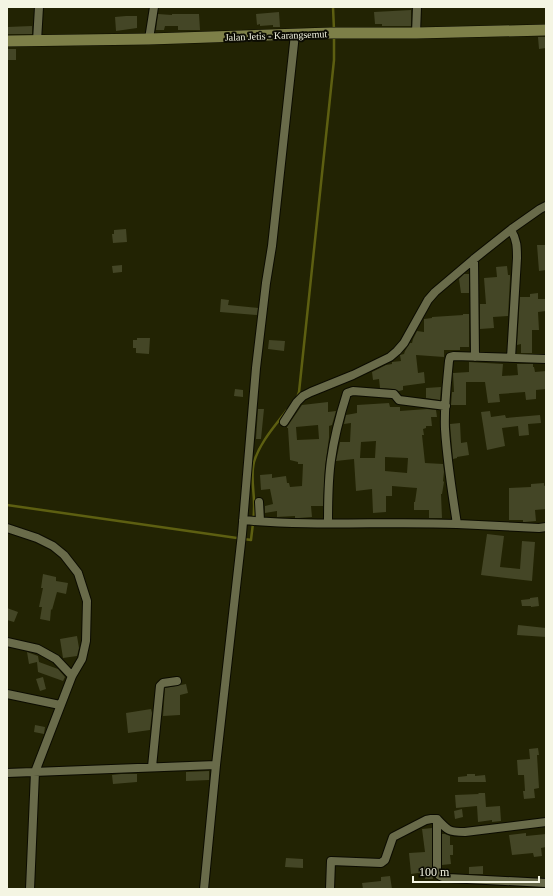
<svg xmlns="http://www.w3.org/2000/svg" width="553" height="896" font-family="'Times New Roman',serif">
<rect width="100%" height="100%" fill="#222303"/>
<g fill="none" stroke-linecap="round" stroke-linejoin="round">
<path stroke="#5d5f11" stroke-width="2.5" d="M333,7l1,23
M297,398l2,-6 35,-332v-25
M7,505l244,35c1,-10 3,-21 3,-31 1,-16 -4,-31 0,-47 6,-20 21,-36 33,-52"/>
</g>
<path fill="#444626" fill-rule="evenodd" d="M411,10v16h-29v-2h-7l-1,-12z
M279,12l1,15h-7v-2l-13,1v-2l-3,1 -1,-11z
M158,14l14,1v-1h27l1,16h-22v-4h-13l-1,4h-8z
M126,16h11v12l-21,3 -1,-14z
M32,26v8h-25v-7z
M538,37h8v11l-7,1z
M7,49h9v11h-9z
M126,229l1,13 -14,1 -1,-9h2v-4z
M537,245h8l1,25 -7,1z
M122,265v7l-9,1 -1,-7z
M507,266l1,9h2v4l-2,37 -15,1 1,11 -14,1v-25h6l-2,-26 13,-1 -1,-10z
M464,274h5v19h-8l-2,-14z
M538,293v6h8v12l-8,1 1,18h-7v23h-11v-9l-4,1 3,-48h10v-3z
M221,299l8,1 -1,5 30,3 -1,7 -37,-3z
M463,314h6v33h-9v3h-16v7l-28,-2 2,18 6,-1 1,11 -22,3v4l-4,1 -5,-2 -14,-1 -1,-9 -6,1 -1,-8 14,-7 6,-1v-2l9,-1 -1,-6 4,-1 1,-3 5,-8h2l1,-4 4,-8 7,1v-13l8,-1v-1l31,-2z
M137,338h13l-1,16 -13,-1v-5h-3v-8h4z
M269,340l16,1 -1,10 -16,-2z
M469,362l34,2 -1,12 16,-1 -1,-11h16v3h1l1,5 11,-1v18l-10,1v9l-10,1 -1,-8 -26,2 1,8 -12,1 -3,-21h-19v23h-15l1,-13h2l-1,-19 16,-1z
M441,387l-1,13 -14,-2v-10z
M235,389l8,1v7l-9,-1z
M328,402v10l8,-1 -4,14 -3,1v12l-4,29 -2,39h-12l1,11 -13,1h-4v-2l-18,1v-6l-12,2v-7l8,-2 -3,-15 -9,1 -1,-15 12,-1v4l14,-2 1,7h2l1,4 12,-1 1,-22h-5v-2l-8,-2 -2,-32h-1v-1l15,-22zM318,425l1,14 -22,1 -1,-13z
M389,403l1,4h10v4l27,-2 9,1 1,7h-6l1,9h-6v2l-3,1 1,6h-2l3,28 18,1 1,8 -1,9 1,1 -2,12h-1l1,24h-13v-8h-15v-8h1l2,-14 -13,-1 -12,-1v10h-6v16l-13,1 -1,-24 -16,2 -2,-32 -18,2 4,-19h10l1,-19 -7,1 2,-9 11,-2v-8zM376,441l-1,17h-15l1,-16zM385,457l23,1 -1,15 -22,-2z
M258,409h6l-3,30h-5z
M490,411l1,6 14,-2 1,3 34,-3 1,8 -13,1 1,11 -10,1 -1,-10 -16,2 3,18 -18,4 -6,-38z
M460,423l1,20 6,-1 2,13 -12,2v1l-4,1 -3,-35z
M544,483v3l2,-1v24l-11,1 1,11 -11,1h-2v-2h-14v-32l22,-1v-3z
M487,534l17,2 -4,31 20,2 2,-28 13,1 -3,39 -51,-6z
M43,574l13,3v4l12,2 -2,11 -9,-2 -5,18 -1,-1 -1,12 -10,-2 2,-12h-3l4,-19h-2z
M538,597l1,9 -8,1v-1h-9l-1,-6 9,-1v-1z
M7,608l11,4 -4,10 -7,-2z
M518,625l28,3v9l-29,-2z
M77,636l2,12 -2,8 -14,2 -3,-19z
M27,652l11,4 1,6 19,7 7,8 -2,4 -25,-9 -1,-10 -8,2z
M43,677l3,12 -6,2 -4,-12z
M186,684l2,9 -8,2v20l-17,1 2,-28z
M151,709l1,4 -2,17 -22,3 -2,-20z
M35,725l10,2 -1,7 -10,-2z
M538,748l1,7h-2l2,33 -5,1 1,9 -11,1 -1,-8h2l-1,-16h-6l-1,-15 13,-1 -1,-10z
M209,771v9l-23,1v-9z
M121,774h16v8l-24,2 -1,-9z
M467,774h8v2l10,-1 1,7h-28v-5l9,-1z
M478,793h7l1,14 14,-1 1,15 -9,1v-2l-14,2 -1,-16 -21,2 -1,-13 24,-1z
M462,809l1,8 -8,2 -1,-8z
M432,828v43l1,8h-8v-7l-14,2 -2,-21 16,-1 -3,-23z
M526,833v3l20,-2v13l-5,1 1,8 -8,1 -1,-4 -21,2 -3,-20z
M442,834h3l5,2v9h3v10h-3l1,9 -9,1z
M286,858l17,1v9l-18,-1z
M483,866v8h-14v-7z
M390,876l2,13h-29l-1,-6 19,-2v-4z"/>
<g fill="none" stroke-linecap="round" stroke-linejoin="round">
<g stroke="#0b0b00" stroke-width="10">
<path id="minor" d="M416,33l1,-26
M149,39l5,-32
M37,41l2,-34
M511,230c6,10 6,17 6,28l-6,100
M474,259l1,98
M546,359l-92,-3 -4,1 -1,4c-2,22 -5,45 -4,68 2,32 7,63 12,95l82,4 7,-1
M284,422l13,-20 6,-6 8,-4 42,-17 37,-18 7,-6 7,-8 24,-43 7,-8 39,-33 39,-31 27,-19 6,-3
M259,502l1,19
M243,520c71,7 143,1 214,4
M328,523c0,-21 0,-42 3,-63 3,-22 9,-45 16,-67l6,-2 39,3h2l5,6 47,6
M7,528l30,10 16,8 11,9 14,18 9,28 -1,40 -4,18 -10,17 -37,96 -5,117
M7,642l31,7 18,10 16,17
M7,694l53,11
M152,767l8,-81 3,-3 14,-2
M7,773l209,-8
M437,819v52c1,6 6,6 11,7l98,5
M204,889l12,-124 26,-231 14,-166 10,-85 6,-37 23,-212
M330,889l1,-28 50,2 4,-3 8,-23 33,-17 5,-1h6c11,12 12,13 28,13l81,-10"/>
</g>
<g stroke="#0b0b00" stroke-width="12">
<path id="secondary" d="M7,41l142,-2 182,-6h85l130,-3"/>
</g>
<use href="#minor" stroke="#696b4a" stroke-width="8"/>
<use href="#secondary" stroke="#7d7f48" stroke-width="11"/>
</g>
<g text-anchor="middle" stroke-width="4" stroke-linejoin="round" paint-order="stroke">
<g font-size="10" fill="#f4f5e3" stroke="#0b0b02">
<text transform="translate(276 35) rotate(-2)" y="4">Jalan Jetis - Karangsemut</text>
</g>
</g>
<rect width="553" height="896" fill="none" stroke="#f4f5e3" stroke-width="16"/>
<path d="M413 876v6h126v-6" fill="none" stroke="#f4f5e3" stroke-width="2"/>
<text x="419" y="876" font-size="12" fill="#f4f5e3" stroke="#0b0b02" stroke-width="3" paint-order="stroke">100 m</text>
</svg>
